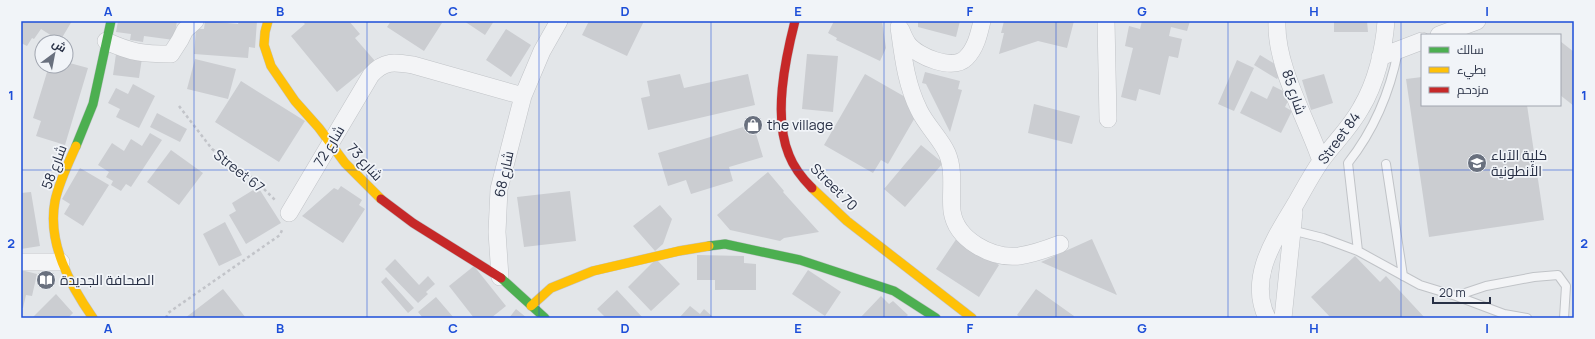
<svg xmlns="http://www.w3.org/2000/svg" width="1595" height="339" font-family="Manrope,Cairo,sans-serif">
<rect width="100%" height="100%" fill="#e3e6e9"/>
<path fill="#cbcdd1" d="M21,21h51l-12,20 -19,-12 -7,10 -2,-1 -5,8 -6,-3z
M118,21h59l-3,19 -30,-4 -1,6 -13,-2 1,-6 -15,-2z
M205,21l33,3 1,-3h18l-2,27 -6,-1 -1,11 -54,-4 2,-25h8z
M302,21h47l11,13 -5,4 20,23 -38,31 -46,-56 14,-12z
M391,21h48l3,2 -18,28 -37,-24z
M464,21h30l-9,14z
M589,21h55l-17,35 -45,-21z
M834,21h48l4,27 -6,13 -44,-21 1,-2 -9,-5z
M918,21h42l-4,16 -38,-10z
M1004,21h70l-7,27 -29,-7 -39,13 5,-21h-3z
M1142,21h48l-3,10 -16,-4 -2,9 13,3 -4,19 -9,-2 -9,39 -21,-6 -3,12 -15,-4 12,-49 -8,-2 4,-20 11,3z
M1334,21h33l1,11h-34z
M506,29l25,16 -20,32 -25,-17z
M1560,41l14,11v54l-14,-11z
M116,54l26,4 -3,20 -26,-3z
M807,54l31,2 -5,56 -31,-3z
M1260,55l23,14 -6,10 -23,-14z
M195,59l41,10 -8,30 -41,-10z
M1237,60l17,8 -20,43 -16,-7z
M66,62l22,6 -23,77 -29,-9 5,-15 -8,-3 15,-49 8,2 1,-5h9z
M925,72l35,9 -2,8 4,1 -12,42 -24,-48 -4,-1z
M680,74l4,14 64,-14 7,31 -107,25 -7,-32 9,-2 -3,-15z
M865,74l49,28 -5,8 8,4 -29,50 -7,-4 -8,13 -49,-28z
M1324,74l9,29 -22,7 -9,-30z
M1422,77v28h105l17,115 -115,17 -23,-158z
M241,81l64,40 -26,41 -64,-40z
M133,84l22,12 -16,32 -23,-11 4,-8 -12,-6 8,-15 12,6z
M1273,86l18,9 -6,12 7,4 -11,22 -41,-20 11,-22 16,8z
M1034,104l46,12 -8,28 -44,-11z
M157,113l30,16 -7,13 -30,-15z
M753,124l10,33 -34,10 4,14 -42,13 -5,-14 -18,6 -10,-33z
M150,133l12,7 -31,47 -5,-3 -5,7 -10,-6 2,-4 -7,-4 3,-5 -11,-7 14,-22 12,8 7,-12 11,7z
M921,145l22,18 -38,44 -21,-18z
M171,150l32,23 -24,32 -32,-23z
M80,168l29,17 -26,41 -19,-12 6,-10 -8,-5z
M768,172l16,19 -1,1 36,40 -35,6 -4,3 -50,-11 -13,-15z
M341,186l21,14 -3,5 6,4 -22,34 -41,-27 32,-28 4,2z
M258,187l23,36 -35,21 -17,-29 7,-4 -4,-8z
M570,191l6,50 -52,6 -7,-50z
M31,192l9,54 -19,3v-56z
M660,205l12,14 -9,25 -8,7 -22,-25z
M225,222l17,33 -23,11 -16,-32z
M957,238l42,27 -20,32 -43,-28z
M1092,239l25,56 -76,-33z
M697,255l47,1v7l12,1v26h-41v-10h-18z
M1355,256l25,26 6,-6 39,42h-94l-20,-21z
M395,259l24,26 9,-9 7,8 -9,8 2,2 -10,9 -33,-34z
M656,259l24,25 -29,27 -23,-24z
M474,266l32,40 -15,12h-17l-25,-32z
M21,270l16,4 -5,22 -6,-1 -3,13h-2z
M808,270l33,22 -16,24 -33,-22z
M386,277l28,31 -6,5 -27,-31z
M223,289l23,29h-61z
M1036,289l38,27 -1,2h-52l-4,-3z
M617,290l26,28h-37l-9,-9z
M56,294l17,19 -4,4 2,1h-39z
M881,296l8,8 4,-3 15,14 -3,3h-45z
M436,297l18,21h-31l-5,-6z
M690,306l10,8 4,-5 10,9h-35z
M516,309l11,9h-18z"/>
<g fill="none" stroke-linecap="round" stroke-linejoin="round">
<g stroke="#c0c3c7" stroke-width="10">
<path id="lane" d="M1386,164l17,112
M1291,230l32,8 35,13 62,34 36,11 48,18 23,4
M1358,251l-10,-88c26,-33 42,-71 50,-112
M1456,296l30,-10 48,-9 24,-2 8,11 -2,32"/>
</g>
<g stroke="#c0c3c7" stroke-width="18">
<path id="street" d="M1106,21l2,98
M1277,21c-2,45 30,98 44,140
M899,27c4,29 7,57 20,83 7,15 22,29 28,43 8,18 3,40 5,58 4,29 40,48 67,45 14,-2 28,-7 41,-12
M901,30c2,5 4,10 7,14 10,13 45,27 58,14 10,-10 13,-24 16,-37
M1439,35l38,-14
M106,41c26,12 37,13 65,13l9,-14 5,-10 10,-9
M1380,57l42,-16
M289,213l82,-138c13,-15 24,-13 42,-10l110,31
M21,262h40
M500,277l-3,-45 2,-43 24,-93 19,-45 17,-30
M1267,318c-20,-41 9,-81 29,-115 8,-14 16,-29 25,-42 13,-18 29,-33 40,-53 15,-25 23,-58 25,-87
M1283,318l11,-106"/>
</g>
<g stroke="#c0c3c7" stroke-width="10">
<path id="fast" d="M76,146l17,-42 18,-83
M709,246l16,-2 75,16 94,31 42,27
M501,278l44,40"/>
</g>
<g stroke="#c0c3c7" stroke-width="10">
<path id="slow" d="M268,21l-3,11 -1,13 7,21 24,35 24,27 26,35 36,36
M76,146c-8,18 -17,36 -21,55 -8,42 15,84 38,117
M812,188l35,33 125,97
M531,306l20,-18 42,-17 86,-20 30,-5"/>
</g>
<g stroke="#c0c3c7" stroke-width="10">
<path id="jam" d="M795,21c-10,39 -22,96 -6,134 5,13 14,24 23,33
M381,199l32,24 88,55"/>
</g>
<path stroke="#c2c4c9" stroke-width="2.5" stroke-dasharray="3 3" stroke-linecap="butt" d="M179,106l33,43 41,29 23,23
M166,318l2,-5 112,-78 2,-5"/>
<use href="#lane" stroke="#f3f4f6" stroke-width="8"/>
<use href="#street" stroke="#f3f4f6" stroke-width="17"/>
<use href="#fast" stroke="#4caf50" stroke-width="9"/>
<use href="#slow" stroke="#ffc107" stroke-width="9"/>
<use href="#jam" stroke="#c62828" stroke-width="9"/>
</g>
<path fill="none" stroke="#1d4ed8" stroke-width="1" stroke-opacity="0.55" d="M194,21v297M367,21v297M539,21v297M711,21v297M884,21v297M1056,21v297M1228,21v297M1401,21v297M21,170h1553"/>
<defs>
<g id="shop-disc" transform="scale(1)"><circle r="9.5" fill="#69707e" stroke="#f1f4f8"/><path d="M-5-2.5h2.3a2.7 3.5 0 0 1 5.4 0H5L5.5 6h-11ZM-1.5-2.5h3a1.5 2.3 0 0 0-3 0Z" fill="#fff"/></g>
<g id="school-disc" transform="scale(1)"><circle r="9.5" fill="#69707e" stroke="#f1f4f8"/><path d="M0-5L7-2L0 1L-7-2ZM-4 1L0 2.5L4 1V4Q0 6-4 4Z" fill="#fff"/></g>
<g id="library-disc" transform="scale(1)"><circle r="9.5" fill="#69707e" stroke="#f1f4f8"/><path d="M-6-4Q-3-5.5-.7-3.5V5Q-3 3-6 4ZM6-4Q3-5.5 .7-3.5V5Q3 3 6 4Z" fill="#fff"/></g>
</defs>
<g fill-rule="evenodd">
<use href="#shop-disc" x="753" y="125"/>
<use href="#school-disc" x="1477" y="163"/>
<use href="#library-disc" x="46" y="280"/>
</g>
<g text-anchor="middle" stroke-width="3.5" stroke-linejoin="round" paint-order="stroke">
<g font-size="14" fill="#283045" stroke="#f1f4f8">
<text transform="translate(1294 92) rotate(71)" y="5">شارع 85</text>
<text transform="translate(1339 138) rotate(-54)" y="5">Street 84</text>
<text transform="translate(329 146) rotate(-59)" y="5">شارع 72</text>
<text transform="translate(365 162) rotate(48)" y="5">شارع 73</text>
<text transform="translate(54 167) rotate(-69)" y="5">شارع 58</text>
<text transform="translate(239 171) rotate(38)" y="5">Street 67</text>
<text transform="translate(504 174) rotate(-78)" y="5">شارع 68</text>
<text transform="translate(834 187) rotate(45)" y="5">Street 70</text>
</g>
<g font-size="14" fill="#283045" stroke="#f1f4f8" text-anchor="start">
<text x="767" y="130">the village</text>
<text x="1491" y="160">كلية الآباء<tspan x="1491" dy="16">الأنطونية</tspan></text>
<text x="60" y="285">الصحافة الجديدة</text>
</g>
</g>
<rect width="1595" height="339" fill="none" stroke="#f1f4f8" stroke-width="44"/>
<rect x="1421" y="34" width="140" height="72" fill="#f1f4f8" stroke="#a1a6b0"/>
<rect x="1429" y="47" width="20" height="6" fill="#4caf50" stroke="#a1a6b0"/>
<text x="1457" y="54" font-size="12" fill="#283045">سالك</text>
<rect x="1429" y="67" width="20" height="6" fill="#ffc107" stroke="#a1a6b0"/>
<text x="1457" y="74" font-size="12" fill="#283045">بطيء</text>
<rect x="1429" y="87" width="20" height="6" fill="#c62828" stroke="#a1a6b0"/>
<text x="1457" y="94" font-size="12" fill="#283045">مزدحم</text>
<g transform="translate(54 54) rotate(32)"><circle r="19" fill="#f1f4f8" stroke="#a1a6b0"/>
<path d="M0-3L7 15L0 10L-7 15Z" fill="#69707e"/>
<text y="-6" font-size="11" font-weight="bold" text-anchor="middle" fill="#283045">ش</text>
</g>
<path d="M1433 297v6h57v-6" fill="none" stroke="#283045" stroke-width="2"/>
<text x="1439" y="297" font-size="12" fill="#283045" stroke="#f1f4f8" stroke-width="3" paint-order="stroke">20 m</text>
<rect x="22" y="22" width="1551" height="295" fill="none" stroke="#1d4ed8" stroke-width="1.5"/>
<g font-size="13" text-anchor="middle" font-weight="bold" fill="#1d4ed8">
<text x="108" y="16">A</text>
<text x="280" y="16">B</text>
<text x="453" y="16">C</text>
<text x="625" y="16">D</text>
<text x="798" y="16">E</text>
<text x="970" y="16">F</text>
<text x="1142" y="16">G</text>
<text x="1314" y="16">H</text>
<text x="1487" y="16">I</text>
<text x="11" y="100">1</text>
<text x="1584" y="100">1</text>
<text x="11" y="248">2</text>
<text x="1584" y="248">2</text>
<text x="108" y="333">A</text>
<text x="280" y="333">B</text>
<text x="453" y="333">C</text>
<text x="625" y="333">D</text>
<text x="798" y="333">E</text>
<text x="970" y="333">F</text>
<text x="1142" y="333">G</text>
<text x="1314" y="333">H</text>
<text x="1487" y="333">I</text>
</g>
</svg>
